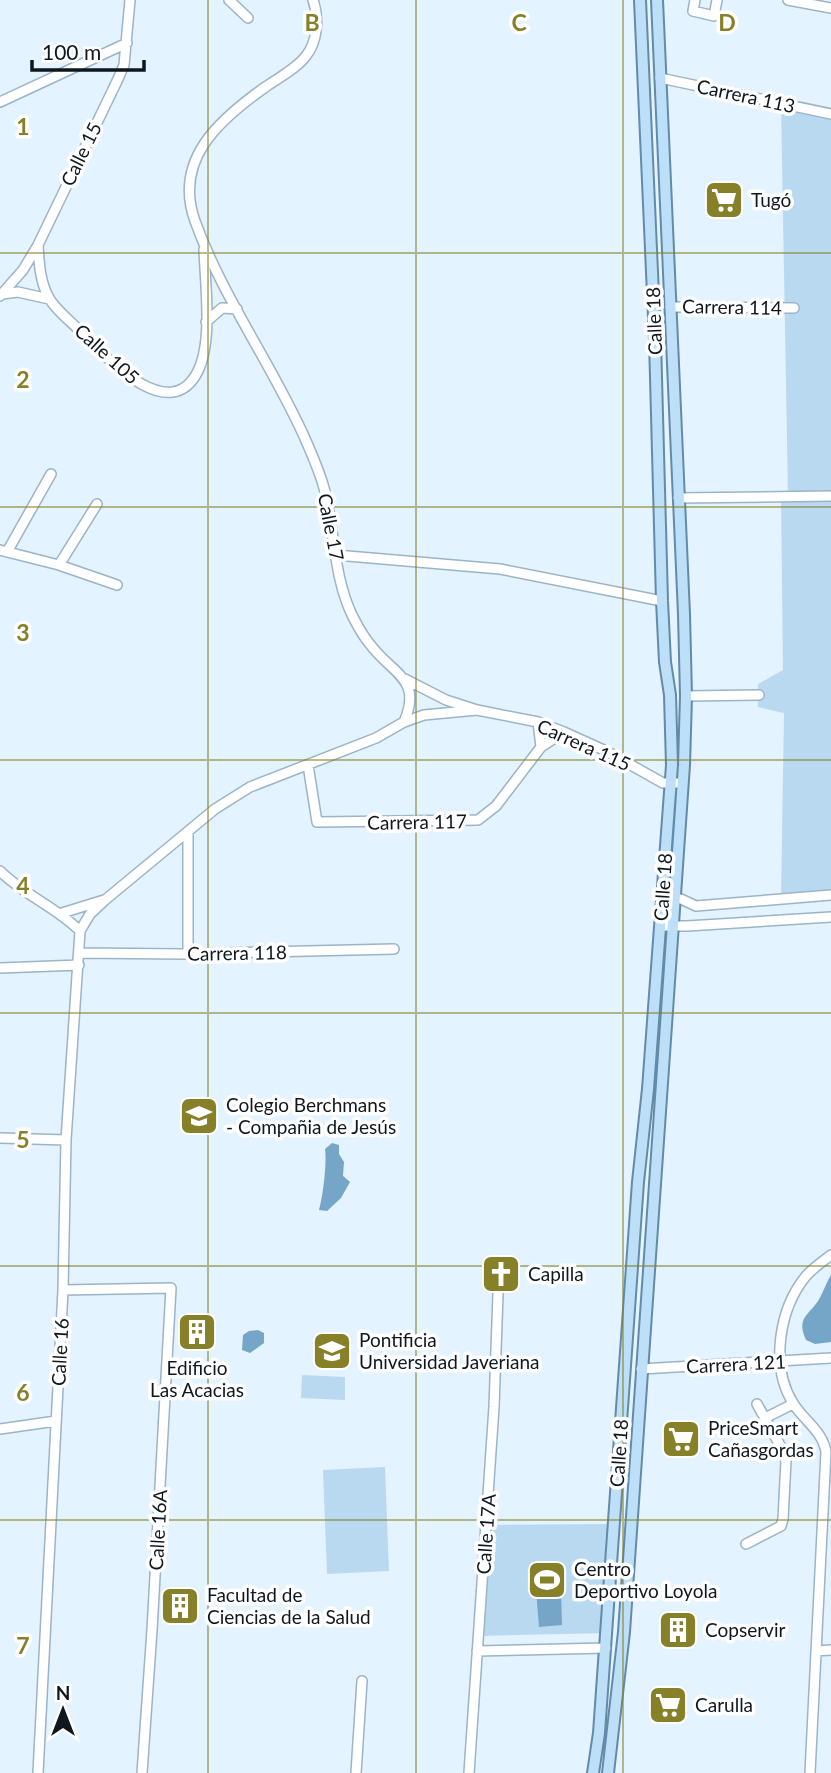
<svg xmlns="http://www.w3.org/2000/svg" width="831" height="1773" font-family="Lato,sans-serif">
<rect width="100%" height="100%" fill="#e3f3ff"/>
<path fill="#b9d9f1" d="M781,104l50,10v781l-50,3 3,-185 -26,-6v-23l25,-14 -2,-173 7,-1z
M302,1375l43,2v23l-44,-2z
M385,1467l4,104 -62,3 -4,-104z
M615,1524l-8,109 -128,3 7,-111z"/>
<path fill="#75a5c7" d="M332,1143l7,2v9l5,8 -1,14 7,6 -9,16 -14,13 -8,-1c4,-14 8,-47 6,-61z
M831,1275v67l-16,2 -9,-4c-10,-22 2,-24 12,-39 5,-8 8,-18 13,-26z
M258,1330l6,3v10l-14,10 -8,-3 1,-15 6,-4z
M561,1589l1,36 -23,2 -3,-37z"/>
<g fill="none" stroke-linecap="round" stroke-linejoin="round">
<g stroke="#9bb4c7" stroke-width="12">
<path id="minor" d="M229,0l19,18
M313,0c6,17 5,41 -7,56 -10,13 -28,22 -42,32 -45,32 -91,72 -69,133 28,78 79,146 112,222 6,14 13,30 17,45 11,42 9,89 29,129 5,10 12,22 20,31 22,27 49,32 31,74
M695,0l-2,11 21,5 3,-16
M788,0l43,8
M660,78l171,36
M0,102l127,-59
M38,245c1,18 2,37 11,53 6,11 20,22 29,31 24,24 91,100 120,42 15,-31 7,-88 6,-122
M2,294l16,-2 31,7
M0,296l23,-26 15,-25 80,-166 6,-14 6,-65
M670,307l124,1
M206,322l16,-14 15,1
M678,498l153,-2
M0,550l59,15 58,20
M7,552l44,-78
M336,555l164,14 162,32
M59,565l38,-61
M405,679l41,21 31,10 61,12 26,10 42,19 57,32h19
M686,696l73,-1
M538,722l3,25
M308,765l9,57 161,-2 18,-14 45,-59 23,-15
M0,871c25,25 55,35 80,60
M681,899l15,7 135,-11
M62,913l42,-13
M660,926h27l144,-9
M80,931l10,-17 15,-14 110,-91 35,-22 126,-49 28,-16 20,-7 53,-5
M79,953l105,1 210,-5
M188,954v-122
M0,968l79,-3
M0,1138l66,2
M63,1290l108,-2 -19,342 -10,143
M641,1369l190,-11
M765,1418l28,-14
M0,1429l56,-8
M746,1544l35,-18 2,-7 3,-58 -4,-12 -25,-45
M477,1651l129,-3
M816,1651l15,-1
M38,1773l25,-483 3,-150 14,-209
M356,1773l6,-92
M469,1773l25,-366 4,-113
M810,1773l16,-321c-3,-21 -23,-32 -33,-49 -23,-37 -14,-94 13,-127 8,-9 16,-14 25,-21"/>
</g>
<g stroke="#638ba8" stroke-width="14">
<path id="major" d="M593,1773l6,-40 39,-551 10,-93 24,-324 -2,-70 -5,-33 -3,-61 -7,-261 -15,-340
M608,1773l16,-141 60,-867 2,-69 -2,-82 -27,-614"/>
</g>
<use href="#minor" stroke="#fff" stroke-width="9"/>
<use href="#major" stroke="#bddff7" stroke-width="10"/>
</g>
<path fill="none" stroke="#868028" stroke-width="2" stroke-opacity="0.55" d="M208,0v1773M416,0v1773M623,0v1773M0,253h831M0,507h831M0,760h831M0,1013h831M0,1266h831M0,1520h831"/>
<defs>
<g id="supermarket-square" transform="scale(2.0125)"><rect x="-9" y="-9" width="18" height="18" rx="4" fill="#868028" stroke="#fff"/><path d="M-6-5.5h2.5l.6 2H6L4.5 2H-2.5L-4.4-4H-6ZM-1.5 3.2a1.3 1.3 0 1 0 .1 0ZM3 3.2a1.3 1.3 0 1 0 .1 0Z" fill="#fff"/></g>
<g id="school-square" transform="scale(2.0125)"><rect x="-9" y="-9" width="18" height="18" rx="4" fill="#868028" stroke="#fff"/><path d="M0-5L7-2L0 1L-7-2ZM-4 1L0 2.5L4 1V4Q0 6-4 4Z" fill="#fff"/></g>
<g id="church-square" transform="scale(2.0125)"><rect x="-9" y="-9" width="18" height="18" rx="4" fill="#868028" stroke="#fff"/><path d="M-1.2-6h2.4v3.5h3.3v2.4h-3.3V6h-2.4V-.1h-3.3v-2.4h3.3Z" fill="#fff"/></g>
<g id="building-square" transform="scale(2.0125)"><rect x="-9" y="-9" width="18" height="18" rx="4" fill="#868028" stroke="#fff"/><path d="M-4-6H4V6H1V3H-1V6H-4ZM-2.5-4.3h1.7v1.8h-1.7ZM.8-4.3h1.7v1.8H.8ZM-2.5-1h1.7V.8h-1.7ZM.8-1h1.7V.8H.8Z" fill="#fff"/></g>
<g id="university-square" transform="scale(2.0125)"><rect x="-9" y="-9" width="18" height="18" rx="4" fill="#868028" stroke="#fff"/><path d="M0-5L7-2L0 1L-7-2ZM-4 1L0 2.5L4 1V4Q0 6-4 4Z" fill="#fff"/></g>
<g id="stadium-square" transform="scale(2.0125)"><rect x="-9" y="-9" width="18" height="18" rx="4" fill="#868028" stroke="#fff"/><path d="M0-5a6.5 5 0 1 0 0 10a6.5 5 0 1 0 0-10ZM-3.5-1.8h7v3.6h-7Z" fill="#fff"/></g>
</defs>
<g fill-rule="evenodd">
<use href="#supermarket-square" x="724" y="200"/>
<use href="#school-square" x="199" y="1116"/>
<use href="#church-square" x="501" y="1274"/>
<use href="#building-square" x="197" y="1332"/>
<use href="#university-square" x="332" y="1351"/>
<use href="#supermarket-square" x="681" y="1439"/>
<use href="#stadium-square" x="547" y="1580"/>
<use href="#building-square" x="180" y="1606"/>
<use href="#building-square" x="678" y="1630"/>
<use href="#supermarket-square" x="668" y="1705"/>
</g>
<g text-anchor="middle" stroke-width="7" stroke-linejoin="round" paint-order="stroke">
<g font-size="19" fill="#0e171e" stroke="#fff">
<text transform="translate(746 96) rotate(12)" y="7">Carrera 113</text>
<text transform="translate(81 154) rotate(-64)" y="7">Calle 15</text>
<text transform="translate(732 307) rotate(1)" y="7">Carrera 114</text>
<text transform="translate(654 321) rotate(-92)" y="7">Calle 18</text>
<text transform="translate(107 354) rotate(42)" y="7">Calle 105</text>
<text transform="translate(331 527) rotate(79)" y="7">Calle 17</text>
<text transform="translate(584 745) rotate(24)" y="7">Carrera 115</text>
<text transform="translate(417 822) rotate(-1)" y="7">Carrera 117</text>
<text transform="translate(663 887) rotate(-86)" y="7">Calle 18</text>
<text transform="translate(237 953) rotate(-1)" y="7">Carrera 118</text>
<text transform="translate(60 1352) rotate(-87)" y="7">Calle 16</text>
<text transform="translate(736 1364) rotate(-3)" y="7">Carrera 121</text>
<text transform="translate(619 1453) rotate(-86)" y="7">Calle 18</text>
<text transform="translate(158 1530) rotate(-87)" y="7">Calle 16A</text>
<text transform="translate(486 1534) rotate(-86)" y="7">Calle 17A</text>
</g>
<g font-size="19" fill="#0e171e" stroke="#fff" text-anchor="start">
<text x="751" y="207">Tugó</text>
<text x="226" y="1112">Colegio Berchmans<tspan x="226" dy="22">- Compañia de Jesús</tspan></text>
<text x="528" y="1281">Capilla</text>
<text x="359" y="1347">Pontificia<tspan x="359" dy="22">Universidad Javeriana</tspan></text>
<text x="197" y="1375" text-anchor="middle">Edificio<tspan x="197" dy="22">Las Acacias</tspan></text>
<text x="708" y="1435">PriceSmart<tspan x="708" dy="22">Cañasgordas</tspan></text>
<text x="574" y="1576">Centro<tspan x="574" dy="22">Deportivo Loyola</tspan></text>
<text x="207" y="1602">Facultad de<tspan x="207" dy="22">Ciencias de la Salud</tspan></text>
<text x="705" y="1637">Copservir</text>
<text x="695" y="1712">Carulla</text>
</g>
</g>
<g font-size="23" text-anchor="middle" font-weight="bold" fill="#868028" stroke="#fff" stroke-width="7" stroke-linejoin="round" paint-order="stroke">
<text x="312" y="31">B</text>
<text x="519" y="31">C</text>
<text x="727" y="31">D</text>
<text x="23" y="135">1</text>
<text x="23" y="388">2</text>
<text x="23" y="641">3</text>
<text x="23" y="894">4</text>
<text x="23" y="1148">5</text>
<text x="23" y="1401">6</text>
<text x="23" y="1654">7</text>
</g>
<g transform="translate(63 1710)" stroke="#ffffff" stroke-width="5" paint-order="stroke">
<path d="M0-5L12 26L0 18L-12 26Z" fill="#0e171e"/>
<text y="-10" font-size="19" font-weight="bold" text-anchor="middle" fill="#0e171e">N</text>
</g>
<path d="M32 60v10h112v-10" fill="none" stroke="#0e171e" stroke-width="3.5"/>
<text x="42" y="60" font-size="21" fill="#0e171e" stroke="#ffffff" stroke-width="5" paint-order="stroke">100 m</text>
</svg>
